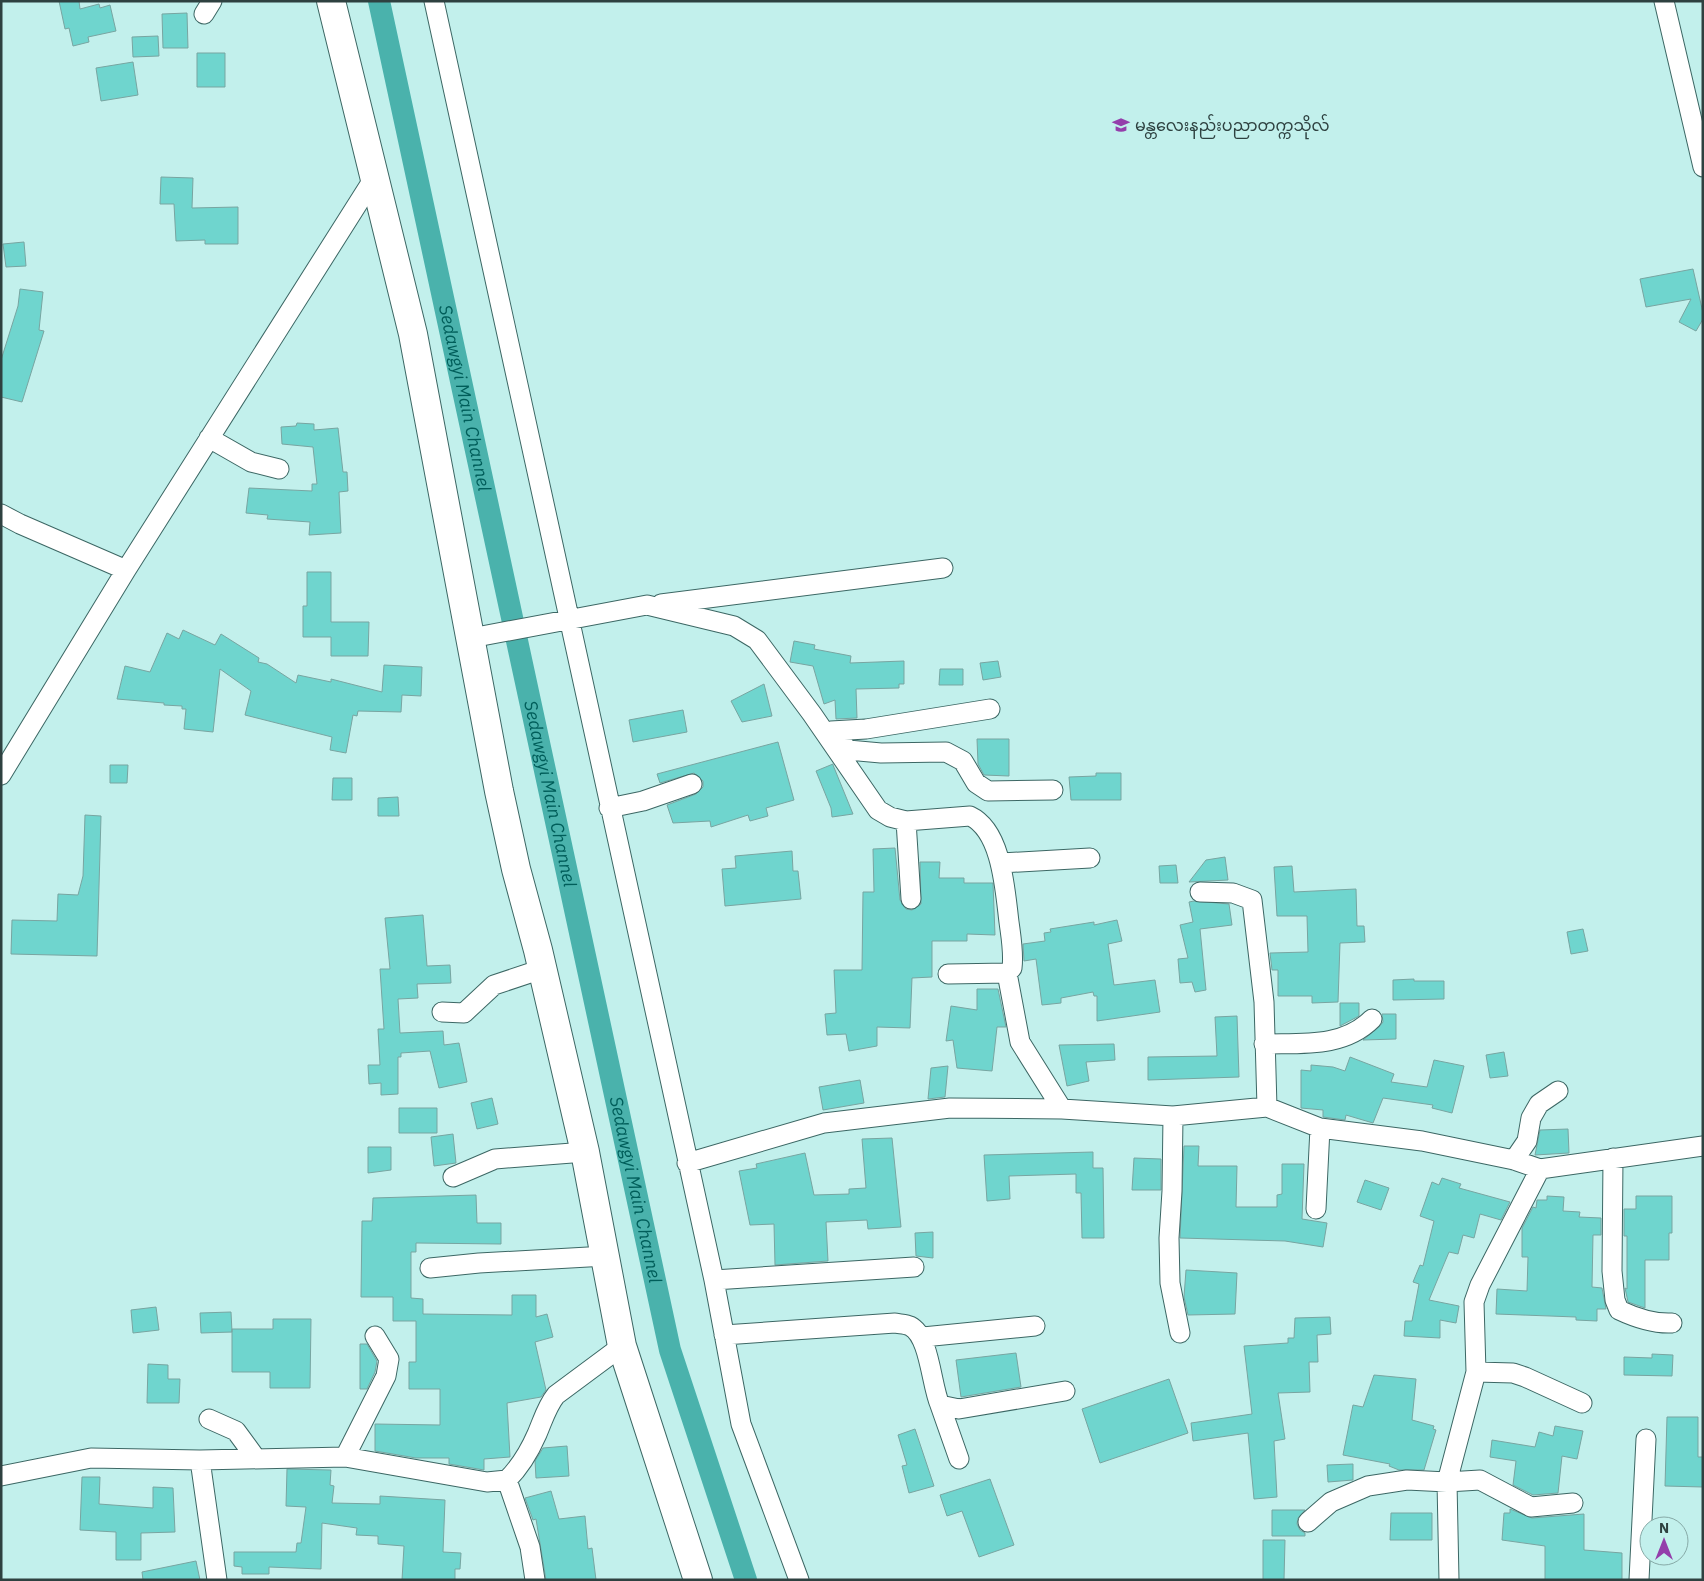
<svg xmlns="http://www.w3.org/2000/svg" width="1704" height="1581" font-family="'IBM Plex Sans','Noto Sans Myanmar',sans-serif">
<rect width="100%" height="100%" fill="#c2f0ec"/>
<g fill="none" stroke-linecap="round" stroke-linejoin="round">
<path stroke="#4ab2ac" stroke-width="22" id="s1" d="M379,1l291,1349 76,230"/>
</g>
<path fill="#6fd5ce" stroke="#78a5a1" d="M59,1h20l1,8 19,-5 1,4 10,-3 6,26 -28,6 1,5 -16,4 -4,-18 -4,1z
M187,13l1,35h-25l-1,-34z
M158,36l1,20 -26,1 -1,-20z
M197,53h28v34h-28z
M133,62l5,33 -37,6 -5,-33z
M161,177l32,1 -1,30 46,-1v37h-33v-4l-29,1 -2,-37h-14z
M24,242l2,24 -20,1 -3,-23z
M1693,269l10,44v6l-7,12 -17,-9 12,-23 -45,8 -6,-28z
M20,289l23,3 -4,38 5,1 -22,71 -21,-5v-37l17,-54z
M297,423l17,1v6l24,-2 5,44h4l1,19 -9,1 2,41 -32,2 1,-13 -43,-3 1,-4 -22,-2 3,-25 63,3v-7h5l-4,-37 -31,-3 -1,-17 15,-1z
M307,572h24v50h38l-1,34h-37v-19h-28v-31h4z
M183,630l32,15 6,-11 38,24 -1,4 9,2 29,19 2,-8 33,7v-3l51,13 2,-27 38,2 -1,29 -19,-1 -1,17 -43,-1 -1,5 -4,-1 -7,38 -16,-3 2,-13 -87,-22 6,-24 -31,-22 -7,63 -29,-3 2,-20h-4v-3l-18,-1v-2l-47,-4 8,-33 25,6 17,-39 12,6z
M794,641l21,4 -1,4 37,7 -1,7 54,-2v23h-5v4l-43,1 1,29 -21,1 -1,-19 -11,4 -11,-38 -23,-4z
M998,661l3,16 -18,3 -3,-17z
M940,669h23v16h-24z
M764,684l8,32 -30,6 -11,-21z
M683,710l4,22 -54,10 -4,-22z
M977,739h32v37l-25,-1 -6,-11z
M778,742l16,58 -28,8 2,8 -18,5 -2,-6 -37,12 -1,-6 -37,2 -6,-18 29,-11 7,-7v-6l-9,-8 -34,10 -3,-9z
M833,764v1l20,49 -21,3 -1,-9 -15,-37z
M110,765h18l-1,18h-17z
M1096,773h25v27h-50l-2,-23 27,-1z
M333,778h19v22h-20z
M398,797l1,19h-21v-18z
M85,815l16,1 -4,140 -86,-2 1,-34 45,1 1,-27 20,1 5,-19z
M895,848l5,52 6,9 6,1 9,-6 -1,-42h20l-1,16h25v5h29l2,52 -28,-1v7h-35v36l-20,1 -2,50 -33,-1v19l-28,5 -3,-17 -19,1 -2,-21 11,-1 -2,-43h28l1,-78h11l-1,-43z
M792,851l1,20h5l3,28 -76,7 -3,-37 14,-1 -1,-12z
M1225,857l3,23 -39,2 17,-22z
M1176,865l2,18h-18l-1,-17z
M1292,866l2,26 62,-3 1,37h7l1,16 -25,1 -2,59 -26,1v-7h-34v-26h-6l-2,-17 38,-1 -1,-36h-30l-3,-49z
M1194,901l35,3 3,21 -32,4 6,61 -11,2 -3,-10 -12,1 -2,-24 10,-1 -8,-33 13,-3 -4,-20z
M423,915l4,51 23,-1 1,18 -34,1 1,14 -20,1 2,34 43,-2 1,14 15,-2 8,39 -28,6 -9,-37 -29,2v4h-3v37l-17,1v-12l-12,1 -1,-19h12l-2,-36h6l-4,-60h10l-5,-51z
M1117,920l5,21 -14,3 6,41 41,-5 5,32 -63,9v-25h-3l-1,-4 -32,6v5l-19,2 -6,-46 -12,2 -1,-17 22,-3 -1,-8 7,-1 -1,-3 44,-7v3z
M1583,929l5,22 -17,3 -4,-22z
M1414,979v2h30v18l-51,1v-20z
M977,989h21l8,38h-9l-5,44 -35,-3 -4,-28 -7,1 5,-35 26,4z
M1340,1003h19v13l-19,10z
M1382,1014h14v25l-33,1 16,-13 4,-5z
M1237,1016l2,61 -91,3v-23l69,-1 -2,-39z
M1114,1044l1,16 -29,2 3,19 -22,5 -8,-41z
M1504,1052l4,24 -18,2 -4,-23z
M1350,1057l44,17 -3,8 36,5 7,-27 30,6 -12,47 -20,-5 1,-3 -50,-7 -10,25 -27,-8 -1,5 -22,-3v-7l-22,-2v-38l10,1v-6l22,2 12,4z
M948,1066l-3,31 -17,2 3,-31z
M860,1080l4,23 -41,7 -4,-23z
M492,1098l6,26 -21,5 -6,-26z
M399,1108h38v25h-38z
M1568,1129l1,24 -34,2 5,-25z
M453,1134l3,29 -22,3 -3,-29z
M892,1138l9,89 -33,2 -1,-9 -41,2 2,39 -53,4 -1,-41 -24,1 -11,-54 18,-3 -1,-4 49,-11 9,42 35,-1v-5l17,-1 -4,-49z
M1184,1146h15l-1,20h39l-1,41h41v-12l5,-1v-30h22l-2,55 25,4 -4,24 -38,-6 -105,-3z
M368,1147h23v23l-23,3z
M1093,1152v16h10l1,70h-22l-1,-45h-5v-19l-67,2 1,23 -23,2 -3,-46z
M1134,1158l27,1v31h-29z
M1442,1178l19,6 -2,4 51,14 -9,18 -21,-6 -6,24 -11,-3 -5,19 -9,-2 -20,48 30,6 -3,17 -16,-3v18l-36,-2 1,-15h7l7,-37 -6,-2 7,-17 3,1 11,-45 -14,-5 12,-34 7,3z
M1365,1180l24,8 -8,22 -24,-8z
M476,1195l1,28h24v21l-85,-1v9h-5v46l12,1v15l89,1v-20h24v22l11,-3 6,23 -18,5 11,48 -5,7 -34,6 3,54 -26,2v11l-35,-6v-6h-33l-41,-7v-27l65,1v-36h-31v-27h7v-41h-23v-24h-32l1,-76h10l1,-23z
M1547,1196l17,1 -1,14 17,1 -1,5 22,1v17h-8l-1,52 10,1 4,21h-9v12l-21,-1v-3l-80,-3 1,-25 30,2 1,-34h-6v-29l11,-21 3,1 1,-8h10z
M1636,1196h36v37h-3v27h-24v48l-17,-6 -3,-14 2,1v-53h-3v-27h12z
M933,1232v26l-17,-2 -1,-23z
M1186,1270l51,3 -2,41 -47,1 -4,-18z
M156,1307l3,23 -26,3 -2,-23z
M231,1312l1,20 -31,1 -1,-20z
M1330,1317l1,17 -14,1 1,27h-9l1,30 -32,1 7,46 -11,2 3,56 -23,2 -6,-66 -55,8 -2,-18 61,-9 -8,-68 44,-3v-5h6l1,-20z
M273,1319h38l-1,69h-40v-16h-38v-43h41z
M360,1344h7l10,17 -2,11 -8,17h-7z
M1016,1353l5,34 -60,10 -5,-37z
M1652,1354l21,1 -1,21 -48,-1v-18l28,1z
M148,1364l20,1v14h12l-1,24h-32z
M1374,1375l42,4 -4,41 22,6 -1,3 3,1 -12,40h-25l-10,-4 1,-2 -47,-9 10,-50 10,2z
M1169,1379l19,54 -88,30 -18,-54z
M1667,1417h31v40h5v30l-38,-1z
M1555,1426l28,5 -6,28 -15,-3 -4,37 -25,2 -20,-10 3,-24 -26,-4 2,-17 43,7 4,-15 14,4z
M915,1429l19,57 -25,7 -7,-27 5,-1 -9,-30z
M567,1446l2,30 -33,2 -1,-17 8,-13z
M1353,1464v16l-25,2 -1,-17z
M287,1469l44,1 -1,15 4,1 -2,17 48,1v-8l65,4 -2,52 18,1 -1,16h-5v11h-53l2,-34 -26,-2v-8l-22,-1 1,-7 -35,-5 -1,46 -52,-2v7h-27v-7l-8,-1v-14h62l1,-9h4l5,-36 -20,-1z
M82,1477h18l-1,27 54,4v-21l20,1 2,44 -34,1v27h-25v-28l-36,-2z
M990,1479l24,66 -35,12 -17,-46 -15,5 -7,-21z
M551,1491l8,28 26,-3 3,33 4,-1 4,32h-50l-10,-61 -3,1 -8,-22z
M1510,1509l22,9 52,-4v36l38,3v27h-77v-34l-43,-6 2,-27h6z
M1272,1510h33l-7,8 -1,6 3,6 5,3v3h-33z
M1391,1513h41v27h-42z
M1263,1540h22l-1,40h-21z
M196,1561l4,19h-57l-1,-8z"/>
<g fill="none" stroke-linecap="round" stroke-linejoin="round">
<g stroke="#3c6764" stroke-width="21">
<path id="street" d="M434,1l280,1279 27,144 58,156
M1664,1l39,166
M204,14l8,-13
M209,438l42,24 28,7
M1,514l19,10 106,46
M661,604l282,-36
M471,638l176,-33 87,21 23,14 55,74 66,96 12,7 16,4 64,-5c32,15 35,74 39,106 2,15 5,31 3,46l-5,5 -59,1
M831,731l35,-2 124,-20
M835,735l13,15 33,3 65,-1 17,9 13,22 12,8 65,-1
M1,775l125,-205 248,-392
M609,808l34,-7 49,-17
M906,821l5,78
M1001,863l89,-5
M1200,892l33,1 19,7 12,102 3,105
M1007,973l13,69 42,67
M442,1012l22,1 30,-28 48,-16
M1264,1044c38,-1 79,4 108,-25
M1173,1116l-1,75 -3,47 1,45 10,50
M1613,1158l-1,113 3,29 4,10c17,8 35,14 53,13
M1514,1160l13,-19 4,-23 8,-14 19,-13
M687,1163l137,-40 126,-15 112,1 111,7 94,-9 53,21 102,13 92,19 26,9 -60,116 -6,17 2,70 -29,110 2,98
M1540,1169l163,-23
M453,1177l42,-18 90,-7
M1316,1209l4,-81
M430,1268l49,-5 127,-7
M714,1280l200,-13
M724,1335l171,-12c4,1 11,1 15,3 20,10 21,59 30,79l19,4 106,-18
M923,1337l112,-11
M1476,1372l37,1 12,4 57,26
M940,1405l19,54
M209,1419l27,12 19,26
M345,1457l41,-81 3,-17 -14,-23
M200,1460l17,120
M1,1476l90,-18 109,2 145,-3 142,25 20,-2c13,-13 23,-30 30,-46 6,-14 10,-28 19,-39l66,-49
M507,1480l23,67 5,33
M1308,1522l23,-20 37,-16 39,-6 40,2 33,-2 51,27 42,-4
M1639,1580l7,-141"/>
</g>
<g stroke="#3c6764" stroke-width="30">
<path id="secondary" d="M331,1l82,333 86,457 17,78 22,81 47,202 37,194 76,234"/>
</g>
<use href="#street" stroke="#fff" stroke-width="19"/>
<use href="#secondary" stroke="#fff" stroke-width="28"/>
</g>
<defs>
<g id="university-bare" transform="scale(1.35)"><path d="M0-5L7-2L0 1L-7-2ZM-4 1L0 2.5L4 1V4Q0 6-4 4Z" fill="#943eab" stroke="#c2f0ec" stroke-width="2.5" paint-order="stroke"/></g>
</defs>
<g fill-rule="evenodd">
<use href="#university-bare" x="1121" y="125"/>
</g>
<g text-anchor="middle" stroke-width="4" stroke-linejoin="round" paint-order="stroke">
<g font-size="16" fill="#2e4140" stroke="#c2f0ec" text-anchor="start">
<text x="1135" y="131">မန္တလေးနည်းပညာတက္ကသိုလ်</text>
</g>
<g font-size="18" font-style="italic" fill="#005e5a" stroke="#c2f0ec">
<text dy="6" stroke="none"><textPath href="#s1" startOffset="406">Sedawgyi Main Channel</textPath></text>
<text dy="6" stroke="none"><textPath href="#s1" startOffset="811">Sedawgyi Main Channel</textPath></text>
<text dy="6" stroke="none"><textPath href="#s1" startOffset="1216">Sedawgyi Main Channel</textPath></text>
</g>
</g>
<rect width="1704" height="1581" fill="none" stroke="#2e4140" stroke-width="5"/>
<g transform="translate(1664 1541)"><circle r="24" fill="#c2f0ec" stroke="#87aaa7"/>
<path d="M0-4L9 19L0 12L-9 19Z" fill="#943eab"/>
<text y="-8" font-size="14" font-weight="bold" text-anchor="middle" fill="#2e4140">N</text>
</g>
</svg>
